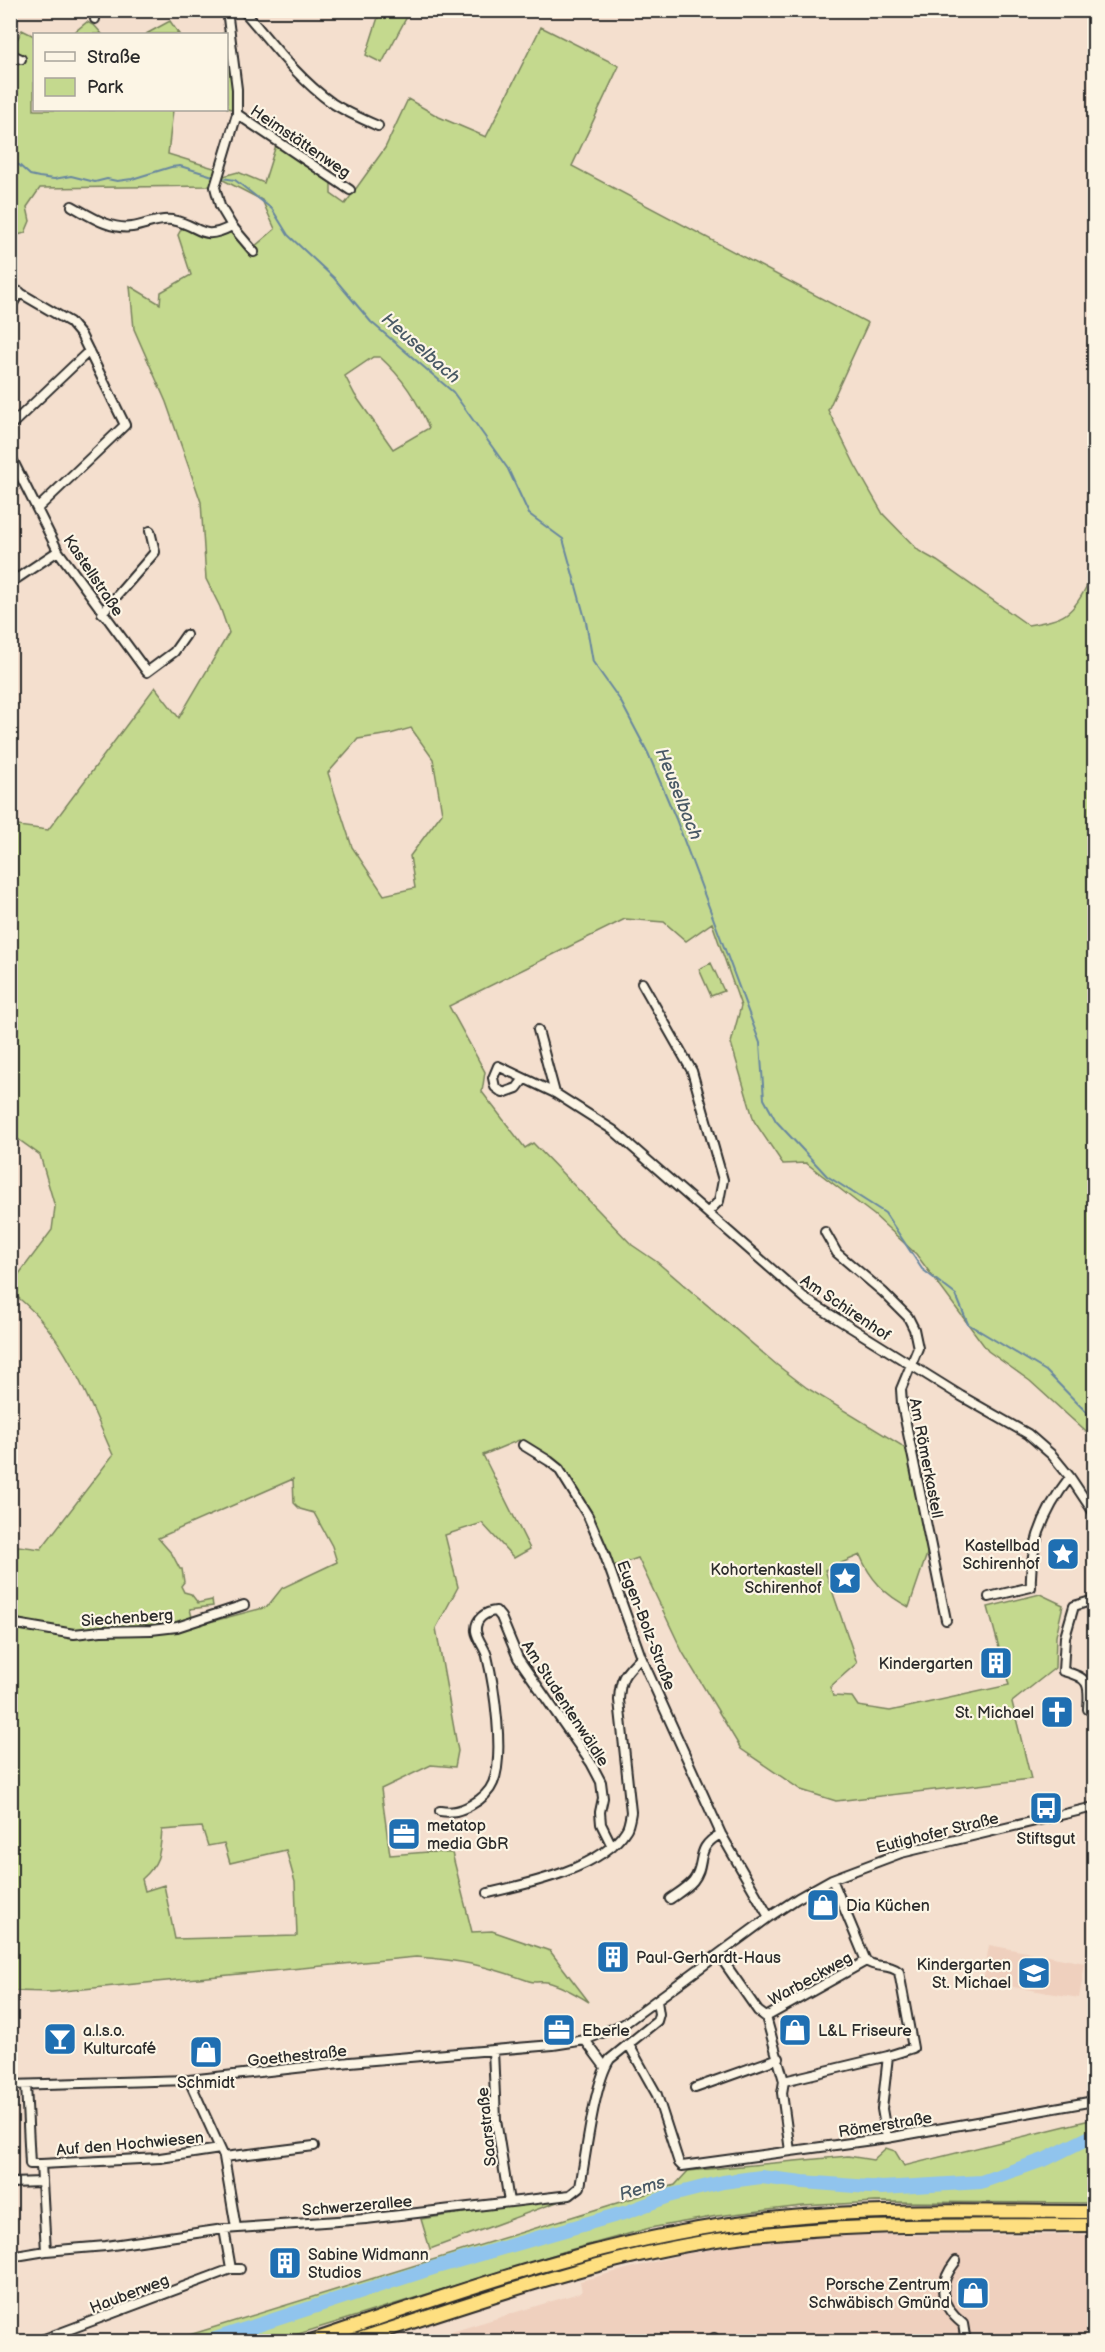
<svg xmlns="http://www.w3.org/2000/svg" width="1105" height="2352" font-family="'Balsamiq Sans',sans-serif">
<rect width="100%" height="100%" fill="#f4dfce"/>
<filter id="ink" filterUnits="userSpaceOnUse"><feTurbulence type="fractalNoise" baseFrequency=".0167" numOctaves="2"/><feDisplacementMap in="SourceGraphic" scale="12" xChannelSelector="R" yChannelSelector="G"/><feConvolveMatrix kernelMatrix="1 2 1 2 8 2 1 2 1" color-interpolation-filters="sRGB"/></filter>
<g filter="url(#ink)">
<path fill="#efd0be" d="M989,1945l96,18 -6,35 -96,-16z
M844,2235h250v106l-675,1 163,-50 -2,-11 104,-27 89,-15z"/>
<path fill="#c4d98e" stroke="#78825c" stroke-width="1.5" fill-rule="evenodd" d="M380,11h30l-28,52 -16,-8z
M170,21l9,13h-33z
M87,22l8,4 7,8h-30z
M541,27l78,39 -47,100 296,157 -40,87 27,55 28,49 36,37 18,10 91,64c36,-6 45,-9 61,-44l5,2v856l-64,-58 -42,-30 -72,-97 -42,-39 -68,-52 -23,1 -29,-43 -23,-78 10,-37 -29,-83 -26,18 -22,-19 -39,-3 -176,87 36,66 -3,20 43,56 8,-5 99,102 25,17 120,103 30,23 94,57 6,6 21,100 -19,56c-24,-12 -39,-28 -49,-52l-35,15 32,93 -27,24 3,9 19,1 6,9 32,5 119,-26 -21,-78 52,-13 23,11 -7,31 -1,32 -43,34 19,77 -195,22 -35,-11 -60,-41 -58,-96 -45,-95 -26,9 -27,-64 -26,-40 -40,-23 -36,15 47,94 -16,9 -32,-35 -37,12 13,52 -22,41 22,123 -3,16 -24,-2 -50,24 9,66 38,-3 24,1 20,79 20,-1 58,20 39,51c-13,-8 -28,-17 -42,-20 -6,-1 -12,1 -18,-1 -42,-15 -68,-21 -113,-24l-364,35 -41,-1v-446l30,4 72,-94c-27,-60 -47,-122 -102,-163l-1,-6 42,-56 3,-23 -15,-52 -29,-21v-309l37,5 107,-143 24,31 50,-85 -9,-26 -14,-28 -5,-77 -35,-100 -32,-73 -4,-43 30,18 1,-12 30,-17 -13,-40 5,-9 22,10h16l13,-5 20,16 21,-18 -13,-29 -39,-20v-4l15,-4 26,11 12,-38 55,38v11l14,10 40,-56 23,-49 31,18 47,20zM373,357h7c23,21 37,43 49,71l-36,21 -38,-54 -10,-19zM411,728l22,31 9,54 -32,43 5,32 -31,7 -32,-48 -24,-74 30,-34 32,-5zM293,1479l1,24 6,6 14,4 18,33 5,16 -55,26 -15,19 -73,19 -4,-17 23,-3 -1,-6 -14,3 -7,-9 -7,-2 -3,-6 3,-4 -2,-13h-2l-8,-15 -14,-16zM202,1827l6,19 16,-3 6,20 56,-13 9,32 2,54 -122,3 -11,-54 -19,6 -3,-12c18,-16 18,-26 20,-49z
M22,30l12,6v74h139l-5,44 49,15 -6,17 -171,2 -13,19 3,14 -5,12 -7,2 -7,-1 -1,-180z
M227,32l9,78 -9,-2 -1,-74h-5z
M711,963l13,28 -13,5 -12,-27z
M1094,2119v84l-218,-1 -73,4 -86,10 -67,12 -84,23 -290,90h-106l505,-156 13,-14 160,-15 25,4 13,-12 9,3 9,15z
M568,2198l-138,51 -9,-30z"/>
<g fill="none" stroke-linecap="round" stroke-linejoin="round">
<path stroke="#68879f" stroke-width="2" d="M10,163l9,2 11,10 9,2 15,2 17,-3 24,6 12,-3 10,2 15,-2 39,-12 9,-1 33,10
M222,178l13,2 37,29 16,26 46,43 37,44 82,70 55,77 21,45 34,25 23,83 7,40 27,38 28,53 28,66 84,224 4,56 12,22 51,55 58,37 37,56 34,26 12,29 78,47 48,49"/>
<path stroke="#90c4ed" stroke-width="14" d="M206,2342l227,-74 194,-56 45,-17 51,-13 38,-5 42,5 79,6 99,-6 65,-23 48,-24"/>
<g stroke="#2b2b2b" stroke-width="12">
<path id="minor" d="M227,10l10,79v25l-22,73 5,19 12,20 22,26
M243,10c28,32 54,68 89,93 14,9 30,16 46,23
M95,19l1,-9
M10,54l11,5
M237,114l113,76
M72,206c18,10 38,24 60,21 14,-2 26,-9 40,-7 29,5 28,23 60,6
M10,287l60,35 11,13 44,90 -87,83
M10,308l10,-16
M10,426l79,-75
M10,455l48,96 89,121 27,-20 12,-17
M10,583l48,-32
M102,613l53,-61 -5,-21
M642,983l50,88 31,109 -4,21 -11,11
M538,1030l17,63
M523,1080l-6,8 -14,5 -8,-6 -2,-9 5,-12 57,27 58,37 194,170 154,96 67,38 24,21 18,22 24,36
M825,1232l12,21 46,39 25,25 6,12 4,19 -17,41 1,15 44,216
M523,1445l26,16 10,8 29,47 16,37 37,104 80,177 48,83
M989,1597l42,-10c-2,-42 14,-78 39,-110
M10,1623l64,11 27,-3 50,-1 26,-3 67,-22
M1088,1709c2,-26 1,-31 -25,-38l2,-34 9,-31 20,-6
M440,1811c12,2 20,0 31,-6 9,-5 18,-12 22,-22 12,-27 1,-98 -6,-127 -2,-8 -10,-17 -11,-25 -1,-12 9,-19 20,-20l5,6 17,41 73,105 10,19 2,16 -3,14 1,12 11,22
M832,1879l34,82c11,8 23,2 33,11l14,76 -25,8 -6,53 5,29
M488,1893c40,-9 115,-25 138,-63 3,-4 4,-12 5,-18l-12,-112c1,-23 6,-27 22,-43
M670,1899c7,-5 17,-11 23,-18 14,-17 0,-33 28,-47
M719,1955l39,56 8,6 18,64 -2,12 8,58
M766,2017l100,-56
M585,2040l20,27
M629,2045l28,50 22,68 3,3 205,-28 207,-37
M493,2050l3,70 13,82
M189,2080l35,77 12,71
M784,2081l104,-25
M10,2085l179,-5 161,-18 203,-17 32,-5 39,-16 145,-107 29,-19 34,-19 69,-26 193,-46
M26,2085l4,79h11l5,87
M695,2088l84,-30
M224,2157l90,-11
M41,2164l119,-6 60,-9
M10,2183l32,-1
M224,2229l7,40
M10,2257l36,-6 60,-5 118,-17 142,-10 204,-24 10,-8c6,-32 14,-104 30,-128l47,-38 2,-7 -2,-13
M956,2261c-19,24 -17,44 7,63l3,18
M714,2338l3,4
M36,2342l195,-73h9"/>
</g>
<g stroke="#2b2b2b" stroke-width="16">
<path id="highway" d="M308,2342c144,-48 286,-101 437,-120 116,-15 233,-10 349,-10
M350,2342c117,-37 233,-80 354,-100 129,-21 260,-16 390,-17"/>
</g>
<use href="#minor" stroke="#fcf5e5" stroke-width="8"/>
<use href="#highway" stroke="#fedf80" stroke-width="12"/>
</g>
</g>
<defs>
<g id="sight-square" transform="scale(1.725)"><rect x="-9" y="-9" width="18" height="18" rx="4" fill="#1f6fb2" stroke="#fcf5e5"/><path d="M0-6L1.8-2.2L6-1.7L2.9 1.2L3.7 5.4L0 3.3L-3.7 5.4L-2.9 1.2L-6-1.7L-1.8-2.2Z" fill="#fff"/></g>
<g id="building-square" transform="scale(1.725)"><rect x="-9" y="-9" width="18" height="18" rx="4" fill="#1f6fb2" stroke="#fcf5e5"/><path d="M-4-6H4V6H1V3H-1V6H-4ZM-2.5-4.3h1.7v1.8h-1.7ZM.8-4.3h1.7v1.8H.8ZM-2.5-1h1.7V.8h-1.7ZM.8-1h1.7V.8H.8Z" fill="#fff"/></g>
<g id="church-square" transform="scale(1.725)"><rect x="-9" y="-9" width="18" height="18" rx="4" fill="#1f6fb2" stroke="#fcf5e5"/><path d="M-1.2-6h2.4v3.5h3.3v2.4h-3.3V6h-2.4V-.1h-3.3v-2.4h3.3Z" fill="#fff"/></g>
<g id="bus-square" transform="scale(1.725)"><rect x="-9" y="-9" width="18" height="18" rx="4" fill="#1f6fb2" stroke="#fcf5e5"/><path d="M-5-6H5V4H4V6H2V4H-2V6H-4V4H-5ZM-3.5-4V0h7V-4ZM-3.5 1.2v1.5H-2V1.2ZM2 1.2v1.5H3.5V1.2Z" fill="#fff"/></g>
<g id="office-square" transform="scale(1.725)"><rect x="-9" y="-9" width="18" height="18" rx="4" fill="#1f6fb2" stroke="#fcf5e5"/><path d="M-6-3h4V-5.5h4V-3h4V5H-6ZM-1-4.5V-3h2v-1.5ZM-6 0V1H6V0Z" fill="#fff"/></g>
<g id="shop-square" transform="scale(1.725)"><rect x="-9" y="-9" width="18" height="18" rx="4" fill="#1f6fb2" stroke="#fcf5e5"/><path d="M-5-2.5h2.3a2.7 3.5 0 0 1 5.4 0H5L5.5 6h-11ZM-1.5-2.5h3a1.5 2.3 0 0 0-3 0Z" fill="#fff"/></g>
<g id="school-square" transform="scale(1.725)"><rect x="-9" y="-9" width="18" height="18" rx="4" fill="#1f6fb2" stroke="#fcf5e5"/><path d="M0-5L7-2L0 1L-7-2ZM-4 1L0 2.5L4 1V4Q0 6-4 4Z" fill="#fff"/></g>
<g id="bar-square" transform="scale(1.725)"><rect x="-9" y="-9" width="18" height="18" rx="4" fill="#1f6fb2" stroke="#fcf5e5"/><path d="M-6-5H6L.8 .8V4.5H3.5V6h-7V4.5H-.8V.8Z" fill="#fff"/></g>
</defs>
<g fill-rule="evenodd">
<use href="#sight-square" x="1063" y="1554"/>
<use href="#sight-square" x="845" y="1578"/>
<use href="#building-square" x="996" y="1663"/>
<use href="#church-square" x="1057" y="1712"/>
<use href="#bus-square" x="1046" y="1808"/>
<use href="#office-square" x="404" y="1834"/>
<use href="#shop-square" x="823" y="1905"/>
<use href="#building-square" x="613" y="1957"/>
<use href="#school-square" x="1034" y="1973"/>
<use href="#office-square" x="559" y="2030"/>
<use href="#shop-square" x="795" y="2030"/>
<use href="#bar-square" x="60" y="2039"/>
<use href="#shop-square" x="206" y="2052"/>
<use href="#building-square" x="285" y="2263"/>
<use href="#shop-square" x="973" y="2293"/>
</g>
<g text-anchor="middle" stroke-width="4.5" stroke-linejoin="round" paint-order="stroke">
<g font-size="16" fill="#2b2b2b" stroke="#fcf5e5">
<text transform="translate(301 141) rotate(34)" y="6">Heimstättenweg</text>
<text transform="translate(94 575) rotate(56)" y="6">Kastellstraße</text>
<text transform="translate(846 1307) rotate(34)" y="6">Am Schirenhof</text>
<text transform="translate(927 1458) rotate(79)" y="6">Am Römerkastell</text>
<text transform="translate(127 1617) rotate(-4)" y="6">Siechenberg</text>
<text transform="translate(647 1625) rotate(69)" y="6">Eugen-Bolz-Straße</text>
<text transform="translate(566 1703) rotate(57)" y="6">Am Studentenwäldle</text>
<text transform="translate(937 1832) rotate(-14)" y="6">Eutighofer Straße</text>
<text transform="translate(810 1978) rotate(-29)" y="6">Warbeckweg</text>
<text transform="translate(297 2055) rotate(-6)" y="6">Goethestraße</text>
<text transform="translate(885 2124) rotate(-9)" y="6">Römerstraße</text>
<text transform="translate(486 2127) rotate(-96)" y="6">Saarstraße</text>
<text transform="translate(130 2143) rotate(-5)" y="6">Auf den Hochwiesen</text>
<text transform="translate(357 2205) rotate(-5)" y="6">Schwerzerallee</text>
<text transform="translate(129 2293) rotate(-21)" y="6">Hauberweg</text>
</g>
<g font-size="16" fill="#2b2b2b" stroke="#fcf5e5" text-anchor="start">
<text x="1040" y="1551" text-anchor="end">Kastellbad<tspan x="1040" dy="18">Schirenhof</tspan></text>
<text x="822" y="1575" text-anchor="end">Kohortenkastell<tspan x="822" dy="18">Schirenhof</tspan></text>
<text x="973" y="1669" text-anchor="end">Kindergarten</text>
<text x="1034" y="1718" text-anchor="end">St. Michael</text>
<text x="427" y="1831">metatop<tspan x="427" dy="18">media GbR</tspan></text>
<text x="1046" y="1844" text-anchor="middle">Stiftsgut</text>
<text x="846" y="1911">Dia Küchen</text>
<text x="636" y="1963">Paul-Gerhardt-Haus</text>
<text x="1011" y="1970" text-anchor="end">Kindergarten<tspan x="1011" dy="18">St. Michael</tspan></text>
<text x="83" y="2036">a.l.s.o.<tspan x="83" dy="18">Kulturcafé</tspan></text>
<text x="582" y="2036">Eberle</text>
<text x="818" y="2036">L&amp;L Friseure</text>
<text x="206" y="2088" text-anchor="middle">Schmidt</text>
<text x="308" y="2260">Sabine Widmann<tspan x="308" dy="18">Studios</tspan></text>
<text x="950" y="2290" text-anchor="end">Porsche Zentrum<tspan x="950" dy="18">Schwäbisch Gmünd</tspan></text>
</g>
<g font-size="18" font-style="italic" fill="#495965" stroke="#fcf5e5">
<text transform="translate(421 348) rotate(41)" y="6">Heuselbach</text>
<text transform="translate(679 794) rotate(68)" y="6">Heuselbach</text>
<text transform="translate(642 2188) rotate(-17)" y="6">Rems</text>
</g>
</g>
<rect width="1105" height="2352" fill="none" stroke="#fcf5e5" stroke-width="36"/>
<rect x="18" y="18" width="1069" height="2316" fill="none" stroke="#2b2b2b" stroke-width="2" filter="url(#ink)"/>
<rect x="33" y="33" width="195" height="78" fill="#fcf5e5" stroke="#a8a49b" stroke-width="1.5"/>
<rect x="45" y="52" width="30" height="9" fill="#fcf5e5" stroke="#a8a49b" stroke-width="1.5"/>
<text x="87" y="63" font-size="18" fill="#2b2b2b">Straße</text>
<rect x="45" y="78" width="30" height="18" fill="#c4d98e" stroke="#a8a49b" stroke-width="1.5"/>
<text x="87" y="93" font-size="18" fill="#2b2b2b">Park</text>
</svg>
